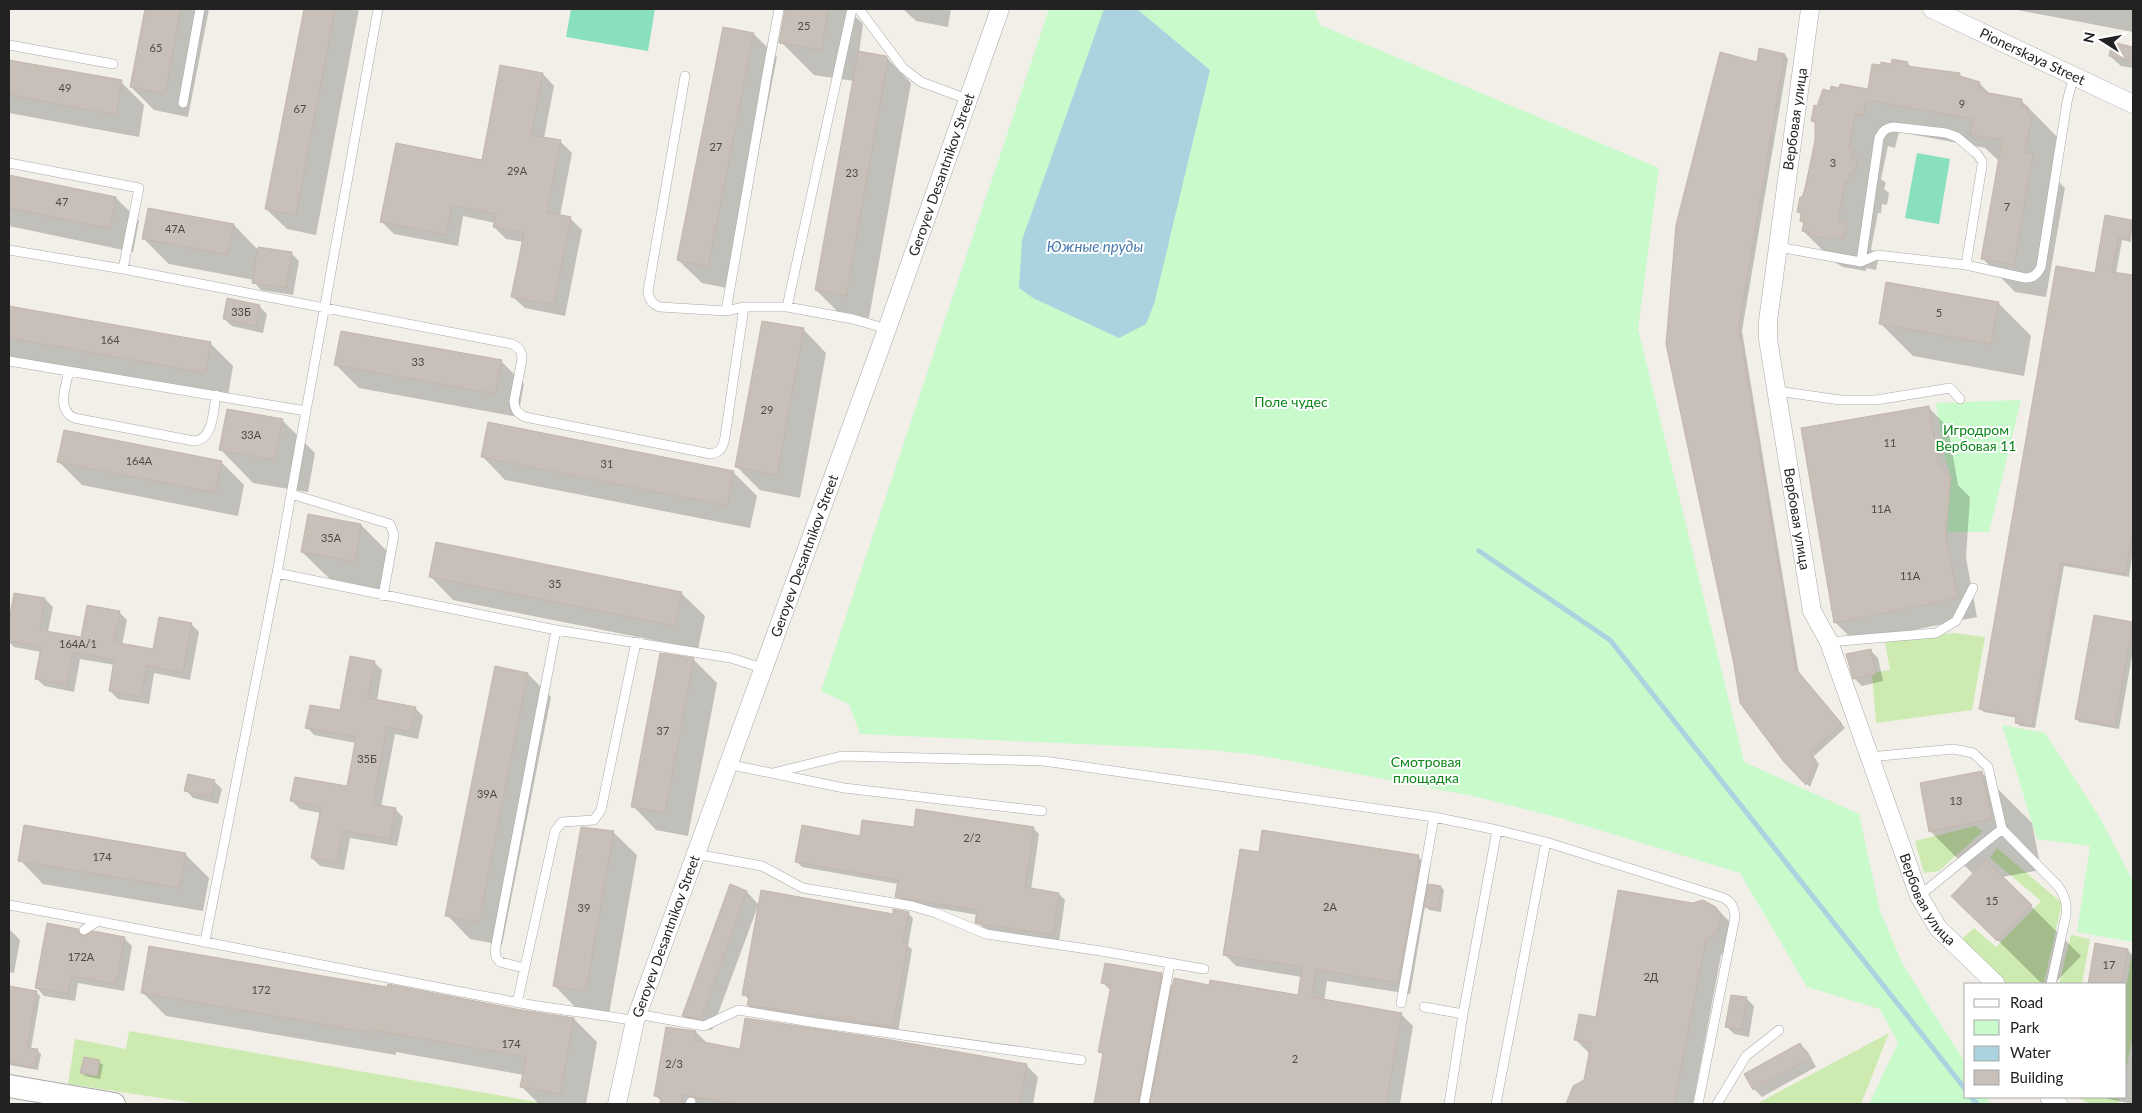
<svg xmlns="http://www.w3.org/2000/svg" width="2142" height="1113" font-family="Lato,sans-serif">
<rect width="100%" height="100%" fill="#f2efe9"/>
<path fill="#cdebb0" d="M1953,633l32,4 -13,73 -96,13 -4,-50 18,-3 -5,-28z
M1975,826l8,5 -44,40 -15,2 -9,-32z
M1997,848l65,55 -18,79 -10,2h-40l-35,-42 15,-14 22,19 45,-46 -51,-43z
M2071,935l19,4 -8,45h-23z
M2133,948v87l-7,35v-83z
M129,1031l414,72 -342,1 -133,-20 7,-45 51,10z
M1889,1033l-28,71 -103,-1z
M2077,1097h43l-2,7h-28z"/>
<path fill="#c8facc" d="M1049,9h265l6,16 339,143 -21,161 106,433 115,52 21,97 23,54 63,99v33h20l5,7h-122l29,-61 -18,-34 -73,-22 -67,-114 -180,-55 -87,-22 -215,-41 -47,-5 -351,-16 -11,-30 -28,-13z
M2021,400l-32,132h-49l11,-56 -6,-17 -9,-56z
M2002,725l43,8 55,85 33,63v61l-56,-10 13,-86 -53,-7z"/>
<path fill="#88e0be" d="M571,9h84l-7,42 -82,-14z
M1917,153l33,6 -11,65 -34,-6z"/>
<path fill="#aad3df" d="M1104,9h33l73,61 -56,234 -8,20 -27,14 -86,-40 -14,-10 3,-48z"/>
<path fill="#0003" d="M146,9h63l-21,108 -34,-7 -23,-23z
M305,9h54l-43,226 -29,-6 -21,-20z
M786,9h62l15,15 -4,29 27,4 25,26 -42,235 -30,-5 -23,-23 38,-209 -40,-6 -33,-33z
M903,9h48l-3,18 -32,-6z
M2012,9h121v23z
M754,34l23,23 -45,232 -30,-6 -24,-23z
M2113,44l20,4v20l-12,-2 -11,-10z
M1785,55l3,4 -46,272 57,343 46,54 -32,29 6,7 -9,23 -25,-25 -50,-97 -67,-321z
M9,61l112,21 23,23 -5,32 -130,-24z
M1907,63l5,5 48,7 3,3 16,5 12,12 30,5 40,41 -3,40 7,7 -19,109 -31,-5 -32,-33 17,-97 -15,-14 -86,-16 -4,16 -7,-2 -7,33 5,4 -2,6 5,4 -2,12 -5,-1 -1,9h-3l-7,36 8,7 -3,14 -10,-2v3l-23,-4 -7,-4 -33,-32 2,-7 -4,-3 1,-6 -3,-4 17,-71v-16l-3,-3 5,-14 13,-15 38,-2 23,-25z
M543,74l11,12 -10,52 16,3 12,12 -12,63 10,2 12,12 -17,86 -40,-8 -12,-11 10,-55 -17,-3 -12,-12 1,-4 -32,-7 -5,30 -64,-12 -12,-12 101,-61z
M9,176l107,22 23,23 -6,31 -124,-26z
M2106,217l25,4 2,2 -2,19 -9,-2 -6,34 17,3v273l-4,27 -65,-11 -29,162 -15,-2 -4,-4 1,-4 -33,-6 -4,-3 116,-435z
M234,225l25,26 32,2 8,8 -6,34 -32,-5 -7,-8v-2l-85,-16 -25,-25z
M1999,304l32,32 -7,40 -111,-20 -33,-33z
M259,306l8,8 -4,19 -31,-7 -8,-7z
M9,307l201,36 23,23 -5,30 -219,-39z
M803,329l23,24 -26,145 -40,-8 -23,-23z
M501,361l23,23 -6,33 -159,-29 -23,-23z
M1928,407l20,20 10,58 12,12 -4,61 11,59 -122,25 -20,-20z
M282,420l33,33 -7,39 -55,-9 -32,-33z
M482,456l252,17 23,23 -7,32 -245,-48z
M58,461l163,1 23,23 -6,31 -156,-31z
M309,516l52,9 33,33 -7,36 -52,-10 -33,-32z
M430,576l251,17 24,23 -7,33 -245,-49z
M15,594l30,5 8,8 -5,25 34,6 37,-26 8,8 -5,25 32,6 37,-27 8,8 -9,48 -36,-7 -5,31 -31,-5 -8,-8 5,-26 -35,-6 -6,33 -30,-6 -8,-8 5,-26 -27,-5 -5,-5v-15z
M2095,616l38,8v26l-14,79 -40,-7 -3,-4z
M1870,650l8,8 5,23 -21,5 -8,-8z
M694,660l23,23 -29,153 -32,-6 -23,-24z
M374,662l8,8 -5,31 38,7 8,8 -5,23 -23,-5 -14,73 14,2 8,8 -6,29 -47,-8 -6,32 -24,-4 -8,-8 9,-45 -21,-4 -8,-8 56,-13 8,-45 -42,-8 -7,-8 34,-15z
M528,674l23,23 -49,248 -32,-6 -23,-24z
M1982,773l50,50 9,47 -39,7 79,79 -27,28h-12l-89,-88 21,-21 -44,-44z
M214,781l8,8 -4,15 -25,-6 -7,-8z
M1033,828l6,6 -8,56 28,4 6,6 -6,41 -73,-11 -9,-8 1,-7 -75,-13 -6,-6 1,-12 -96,-17 -6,-6 65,-23 54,-9z
M613,832l24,23 -28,159 -32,-5 -23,-24z
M1260,853l158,4 12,11 -2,17 13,2 3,3 -3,22 -12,-2 -4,-4 -15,88 -83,-13 -3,20 77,13 12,12 -13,78h-304l8,-48 -4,-4 11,-61 -8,-8 58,-9 12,12h37l89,10 3,-19 -66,-11 -12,-12z
M185,854l24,24 -6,33 -160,-27 -23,-24z
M730,886l17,6 12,13 135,10 14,-2 5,5 -5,28 4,3 -14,83 -145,-22 -5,-5 1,-5 -5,-6 14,-88 -46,124 -17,-3 -12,-12z
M1703,901l13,7 16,16 4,14 -7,13 -8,4 -28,149h-123l-1,-6 17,-17 4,-27 -14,-14 21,-22 95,-114z
M9,929l11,11 -6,33 -5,-1z
M77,930l8,7 39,1 8,8 -8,45 -46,-8 -3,18 -31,-5 -7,-8z
M2096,945l32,5 5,6v148l-25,-5 -3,-2h21v-113h-37z
M9,988l28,5 3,3 -9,53 7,2 3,3 -3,16 -29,-5z
M143,993l373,17 58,9 23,23 -11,62h-47l-17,-17 2,-12 -128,-23v3l-230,-39z
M1747,999l7,7 -5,31 -15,-3 -7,-7z
M667,1028l29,4 12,12 33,6 285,15 12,12 -5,27h-372l1,-2 -7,-7z
M1800,1044l8,8 8,15 -54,30 -8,-8z
M99,1062l4,3 -3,14 -15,-3 -3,-3z"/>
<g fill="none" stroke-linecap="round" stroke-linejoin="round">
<path stroke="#aad3df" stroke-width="5" d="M1479,551l131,89 356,450
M1971,1097l6,7"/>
</g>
<path fill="#c7bfb8" stroke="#c4b6ab" d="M145,9h36l-16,85 -35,-7z
M304,9h31l-39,206 -31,-6z
M785,9h43l-6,41 -43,-7z
M723,27l31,6 -46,234 -31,-7z
M2112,42l21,5v14l-24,-5z
M1759,48l26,6 -46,273 57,342 46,55 -32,29 6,7 -10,25 -22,-23 -44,-59 -6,-38 -68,-321 10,-119 44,-173 37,10z
M858,51l28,5 2,3 -42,237 -31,-6z
M1892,59l16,3 -1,4 53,7v3l20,6 -2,9 44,8 -1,7 7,1 -1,8 5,1 -7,37 8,1 -19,111 -33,-6 21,-119 -32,-5 3,-16 -107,-19 -3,16 -8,-2 -6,34 5,1 -2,10 5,1 -2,13h-5l-2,8h-2l-8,39 9,2 -3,16 -10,-2 -1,3 -8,-1 -16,-3 1,-3 -8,-1 2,-9 -4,-1 1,-8 -4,-1 3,-15h2l3,-8 10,-49v-18l-4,-1 3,-16 3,1 6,-17 7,2 1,-5 8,2 1,-4 28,5 4,-25 9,1v-3l10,2z
M9,60l113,20 -6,35 -107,-20z
M500,65l43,8 -12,62 30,5 -14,72 24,5 -17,88 -43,-8 13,-64 -31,-6 3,-13 -44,-9 -6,30 -66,-13 16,-79 86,17z
M9,175l107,22 -6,32 -101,-21z
M148,208l86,16 -6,31 -86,-16z
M2105,215l27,5 -4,19 -9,-2 -7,35 21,3v254l-8,45 -64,-11 -29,163 -17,-3 1,-7 -37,-7 77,-443 39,7z
M258,247l34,5 -6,36 -34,-5z
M1886,282l113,20 -8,42 -112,-20z
M227,298l33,7 -4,21 -33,-7z
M9,306l202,36 -6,31 -196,-35z
M762,321l42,7 -27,147 -42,-8z
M341,331l161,29 -7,34 -161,-29z
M1929,406l10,60 12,10 -5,61 12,61 -124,25 -33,-195z
M227,409l56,10 -8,41 -56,-10z
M488,422l246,49 -7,35 -246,-49z
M64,430l158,31 -7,32 -158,-31z
M308,514l53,10 -6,38 -54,-10z
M436,542l246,50 -7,34 -246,-49z
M14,593l31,5 -5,32 41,7 6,-32 33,6 -6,31 39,7 6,-32 33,6 -9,50 -36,-7 -6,31 -32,-6 5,-31 -41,-8 -6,33 -32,-6 6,-32 -32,-6v-21z
M2094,615l39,7 -18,104 -40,-7z
M1871,649l5,25 -23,5 -7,-25z
M660,653l34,5 -29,155 -34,-6z
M350,656l25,5 -7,37 48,9 -5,25 -24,-5 -14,77 23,4 -6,31 -47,-8 -6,32 -26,-5 10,-51 -31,-6 5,-24 52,9 9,-49 -51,-9 5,-23 30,5z
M495,666l33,7 -49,249 -34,-6z
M1982,771l10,48 -63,13 -9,-49z
M188,774l27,6 -4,17 -27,-6z
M916,809l118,18 -9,60 34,6 -6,42 -74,-11 -4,-1 2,-13 -82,-13 3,-17 -103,-18 7,-37 58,11 2,-16 52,7z
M24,825l162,28 -6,35 -162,-27z
M581,827l33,4 -28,160 -33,-5z
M1262,830l157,25 -3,27 -18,101 -82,-13 -4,27 90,16 -16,91h-236l24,-126 35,7 1,-5 88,15 4,-28 -79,-12 17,-106 19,3z
M1986,860l46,45 -35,36 -46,-45z
M730,884l17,7 -46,128 -19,-3z
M1429,884l12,2 -3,23 -14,-2z
M761,890l132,24v-5l16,3 -6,30 5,1 -15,84 -146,-22 2,-9 -7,-1z
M1618,890l74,13 11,-3 13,7 4,6 1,8 -3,9 -5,6 -7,3 -32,165h-108l7,-18 11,-6 7,-37 -17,-3 5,-26 17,3z
M47,923l31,6 1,5 5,2 9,-5 32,6 -9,47 -45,-8 -3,18 -33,-6z
M2095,943l33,6 -6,35h-34z
M149,946l238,41 1,-3 128,25 58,9 -14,76 -40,-7 6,-30 -153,-27v3l-232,-40z
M1105,963l57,10 -24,131h-44l9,-51 -5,-1 13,-67 -10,-2z
M9,986l28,5 -10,57 11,1 -3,19 -26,-5z
M1731,995l16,2 -5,33 -17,-3z
M745,1018l146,22 136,24 -7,40h-285l-52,-9 -2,9h-21l1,-7 -7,-1 12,-69 30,4 -3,9 47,9z
M1800,1043l9,16 -56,31 -9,-16z
M84,1057l16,3 -3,16 -17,-3z"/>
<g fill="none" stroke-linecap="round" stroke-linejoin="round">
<g stroke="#a9a9a9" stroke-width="10">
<path id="service" d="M859,9l44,59 18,14 46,17
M9,45l104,19
M685,76l-37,215c1,9 4,13 12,16l66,4 18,-4h43l66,12 34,10
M765,85l14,-76
M183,103l17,-94
M9,163l130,25 -16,81
M1778,247l83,15 16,-7 89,10 16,-99v-5l-5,-7 -20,-17 -11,-4 -52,-6c-8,1 -11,3 -15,11l-18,124
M9,250l114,19 389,75c7,3 10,7 10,15l-8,42c1,9 3,12 11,16l186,37c10,-2 12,-7 14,-17l19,-130
M1966,265l59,13c8,0 12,-3 16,-11l26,-165 7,-28
M787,307l65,-298
M726,311l40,-230
M9,361l297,50
M69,371c-3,15 -13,38 5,47l120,23c20,-2 19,-30 22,-46
M1777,391l63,9h36l74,-12 10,11
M291,494l99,30 4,11 -11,61
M277,573l279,57 175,28 31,10
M1829,642l107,-9 20,-12 17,-33
M1870,757l83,-8 20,4 15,14 14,62 56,57c7,10 9,17 8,29l-15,69
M727,764l117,24 198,23
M773,773l69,-17 202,5 390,56 63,13 -34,184 -14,90
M1497,830l49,12 178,56c8,5 10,9 11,19l-37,187
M695,854l67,12 41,22 109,18 24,7 50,21 115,17 103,18
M1919,896l83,-67
M9,905c169,30 337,66 506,97 40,8 80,11 120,19
M84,930l14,-9
M205,941l72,-368 101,-564
M524,968l-24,-6 -4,-5 -1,-7 61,-320
M517,1003l38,-172 7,-9 32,-2 7,-10 35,-168
M1401,1003l33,-186
M1424,1007l39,7
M637,1014l67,12 34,-16 79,13 264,37
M690,1104l1,-2
M1144,1104l26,-141
M1496,1104l50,-262
M1717,1104l29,-48 33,-26"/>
</g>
<g stroke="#a9a9a9" stroke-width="19">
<g id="minor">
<path id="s1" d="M1810,9l-42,312v18l44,272 17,31 90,254 19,32 58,56"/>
<path id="s2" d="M1932,9l201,95"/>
<path d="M2049,1097l9,7"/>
<path id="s3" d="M617,1104l18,-83 252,-692 113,-320"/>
</g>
</g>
<g stroke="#a9a9a9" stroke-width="24">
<path id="tertiary" d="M9,1086l105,18"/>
</g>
<use href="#service" stroke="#fff" stroke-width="9"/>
<use href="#minor" stroke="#fff" stroke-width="18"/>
<use href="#tertiary" stroke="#fff" stroke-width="22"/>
</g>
<g text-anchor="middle" stroke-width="4" stroke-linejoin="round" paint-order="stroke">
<g font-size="11" fill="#4b4948">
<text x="804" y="30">25</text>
<text x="156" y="52">65</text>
<text x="65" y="92">49</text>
<text x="1962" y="108">9</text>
<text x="300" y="113">67</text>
<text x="716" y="151">27</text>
<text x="1833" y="167">3</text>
<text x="517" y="175">29А</text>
<text x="852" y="177">23</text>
<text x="62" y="206">47</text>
<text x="2007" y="211">7</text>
<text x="175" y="233">47А</text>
<text x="241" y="316">33Б</text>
<text x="1939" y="317">5</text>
<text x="110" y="344">164</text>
<text x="418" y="366">33</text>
<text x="767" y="414">29</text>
<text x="251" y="439">33А</text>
<text x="1890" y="447">11</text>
<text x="139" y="465">164А</text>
<text x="607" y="468">31</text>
<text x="1881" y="513">11А</text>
<text x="331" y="542">35А</text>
<text x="1910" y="580">11А</text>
<text x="555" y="588">35</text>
<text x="78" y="648">164А/1</text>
<text x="663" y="735">37</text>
<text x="367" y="763">35Б</text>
<text x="487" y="798">39А</text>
<text x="1956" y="805">13</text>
<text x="972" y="842">2/2</text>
<text x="102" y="861">174</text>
<text x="1992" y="905">15</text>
<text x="1330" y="911">2А</text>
<text x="584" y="912">39</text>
<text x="81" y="961">172А</text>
<text x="2109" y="969">17</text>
<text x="1651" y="981">2Д</text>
<text x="261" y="994">172</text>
<text x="511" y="1048">174</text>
<text x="1295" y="1063">2</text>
<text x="674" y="1068">2/3</text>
</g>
<g font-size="14" fill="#222" stroke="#fff">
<text dy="5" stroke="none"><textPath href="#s2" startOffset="111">Pionerskaya Street</textPath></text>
<text transform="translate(1795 119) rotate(-82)" y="5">Вербовая улица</text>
<text dy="5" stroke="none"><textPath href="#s3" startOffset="985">Geroyev Desantnikov Street</textPath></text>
<text dy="5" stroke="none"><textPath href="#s1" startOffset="515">Вербовая улица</textPath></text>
<text dy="5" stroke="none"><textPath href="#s3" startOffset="580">Geroyev Desantnikov Street</textPath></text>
<text dy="5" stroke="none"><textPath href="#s1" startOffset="920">Вербовая улица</textPath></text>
<text dy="5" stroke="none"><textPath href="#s3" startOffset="175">Geroyev Desantnikov Street</textPath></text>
</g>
<g font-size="14" fill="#0c8416" stroke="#fff">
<text x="1291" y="407">Поле чудес</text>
<text x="1976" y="435">Игродром<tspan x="1976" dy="16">Вербовая 11</tspan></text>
<text x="1426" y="767">Смотровая<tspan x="1426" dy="16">площадка</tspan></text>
</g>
<g font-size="15" font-style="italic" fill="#4a7aab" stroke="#fff">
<text x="1095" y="252">Южные пруды</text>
</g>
</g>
<rect width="2142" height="1113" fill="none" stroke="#222222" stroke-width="20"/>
<rect x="1964" y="983" width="162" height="115" fill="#ffffff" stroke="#a7a7a7"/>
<rect x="1974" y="999" width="25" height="8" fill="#ffffff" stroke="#a7a7a7"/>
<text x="2010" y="1008" font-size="15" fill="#222222">Road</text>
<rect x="1974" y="1020" width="25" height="15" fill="#c8facc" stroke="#a7a7a7"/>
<text x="2010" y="1033" font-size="15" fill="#222222">Park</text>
<rect x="1974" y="1046" width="25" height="15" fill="#aad3df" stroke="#a7a7a7"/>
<text x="2010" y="1058" font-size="15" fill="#222222">Water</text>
<rect x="1974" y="1070" width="25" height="15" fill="#c7bfb8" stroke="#a7a7a7"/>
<text x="2010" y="1083" font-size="15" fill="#222222">Building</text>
<g transform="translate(2102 40) rotate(281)" stroke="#ffffff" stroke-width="4" paint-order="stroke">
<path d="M0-4L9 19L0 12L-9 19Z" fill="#222222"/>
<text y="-8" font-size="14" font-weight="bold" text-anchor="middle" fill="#222222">N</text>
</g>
</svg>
